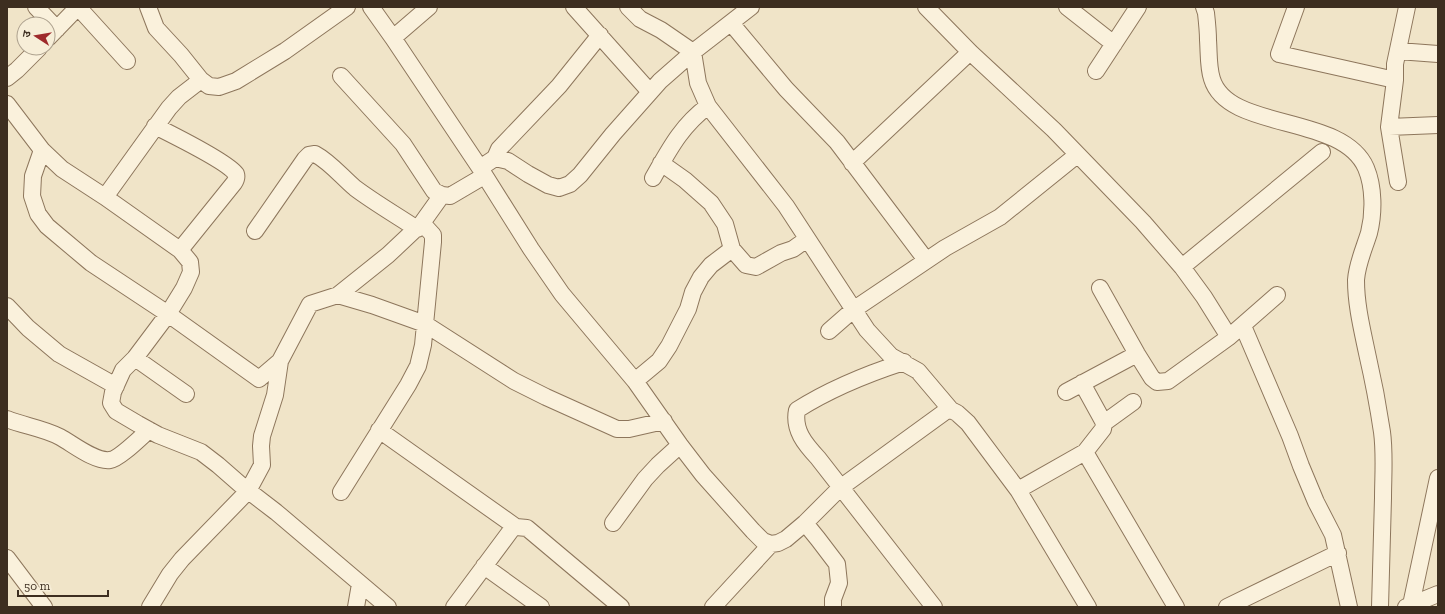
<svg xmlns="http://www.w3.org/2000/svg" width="1445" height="614" font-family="'Zilla Slab','Noto Sans Devanagari',serif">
<rect width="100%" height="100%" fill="#f0e4c8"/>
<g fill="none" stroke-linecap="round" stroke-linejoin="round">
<g stroke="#8d765c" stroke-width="18">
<path id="minor" d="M36,7l21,22
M78,7l49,54
M371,7l22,31 87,130 51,81 31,45 73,87 45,64 23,30 50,56 10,10 8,3 7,-1 8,-4 19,-16 35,-35 106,-77 5,-1 6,3 11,10 50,67 70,117
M574,7l76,85
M628,7l12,12 21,11 32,22 5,31 10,23 78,100 81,124 24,26 27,15 33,39
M926,7l44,45 84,78 89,92 39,45 22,30 25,40
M1067,7l47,37
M1204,7l2,6c1,9 2,18 2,27 1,13 0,27 4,39 16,53 130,34 154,89 8,19 8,45 3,65 -5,16 -12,31 -13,47 0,25 6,49 11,73 6,26 11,52 15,79 3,22 1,45 1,66 -1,37 -2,73 -3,109
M1296,7l-17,47 116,26
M731,23l55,66 51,53 89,118
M48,38l30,-31
M393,38l36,-31
M1398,51l40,3
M1096,71l42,-64
M341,76l62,68 31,47 8,4 8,1 34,-20
M7,78l10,-8 22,-22
M201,80l8,6 10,1 17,-6 49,-30 62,-44
M7,104l35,46 20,19 43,28 75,53 10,12 1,10 -7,16 -16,26 -33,44 -12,12 -10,22 -2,11 5,8 22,13 20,11 43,17 17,13 24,21 34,26 112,95
M155,126c16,8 73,36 81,48 1,3 0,6 -2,9l-54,67
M1389,127l49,-2
M42,150l-9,26 -1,20 6,18 9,12 44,37 77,51 91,65 21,-18 30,-57 28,-9 50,-40 34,-32 11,12v7l-10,103 -5,21 -10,19 -67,107
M495,158l4,-9 60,-63 41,-51
M661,163l24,17 26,23 14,21 7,25 14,16 10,2 25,-14 12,-4 14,-10
M852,163l118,-111
M480,168l15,-10 13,3 20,13 20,11 11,3 11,-4 10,-9 33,-41 47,-53 33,-29 58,-45
M653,178c16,-28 28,-52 55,-72
M1398,182l-9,-55 6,-47v-16l12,-57
M105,197l64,-89 10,-11 22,-17 -20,-25 -25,-27 -8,-21
M422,223l20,-28
M255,231l50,-72 4,-4 6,-1c15,8 27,23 40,34 20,15 41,27 62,41
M1182,267l140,-115
M1100,288l37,66 15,24 5,4 11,-1 61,-44 48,-42
M338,295l34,10 53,19 89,57 32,16 71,32h12l35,-8
M7,306l21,22 31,26 57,32
M1243,326l47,110 11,30 15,36 17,33 16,72
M829,331l24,-21 92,-62 55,-31 77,-62
M135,358l51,36
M904,362c-37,12 -74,27 -107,48 -4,20 8,34 21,48l116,149
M635,381l24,-20 10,-15 19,-37 5,-17 8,-15 10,-12 21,-16
M1082,383l22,40 -1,6 -18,23
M1066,392l71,-38
M7,419c17,7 36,9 53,18 13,7 35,25 50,23 9,-1 31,-23 39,-30
M1104,423l29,-21
M379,430l137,97
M1018,490l67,-38 91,155
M613,523l32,-44 13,-14 22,-20
M805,523l13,16 19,25 2,19 -6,16v8
M7,558l37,49
M484,566l57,41
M1411,605l27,-127
M150,607l20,-33 12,-15 66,-68 14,-26 -1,-19 1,-10 13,-41 5,-34
M356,607l4,-23
M454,607l58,-78 4,-2 11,1 94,79
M713,607l58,-63
M1227,607l111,-54
M1406,607l32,-13"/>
</g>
<use href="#minor" stroke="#faf1dc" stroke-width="16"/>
</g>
<rect width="1445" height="614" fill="none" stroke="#3d2e20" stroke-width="16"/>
<g transform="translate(36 36) rotate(282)"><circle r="19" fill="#f7eed8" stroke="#ada18e"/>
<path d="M0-3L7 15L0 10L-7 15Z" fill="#9e2a2b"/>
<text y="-6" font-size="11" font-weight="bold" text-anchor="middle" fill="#3d2e20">उ</text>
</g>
<path d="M18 590v6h90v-6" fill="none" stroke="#3d2e20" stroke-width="2"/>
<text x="24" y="590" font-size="12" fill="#3d2e20" stroke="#f7eed8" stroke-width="3" paint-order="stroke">50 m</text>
</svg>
